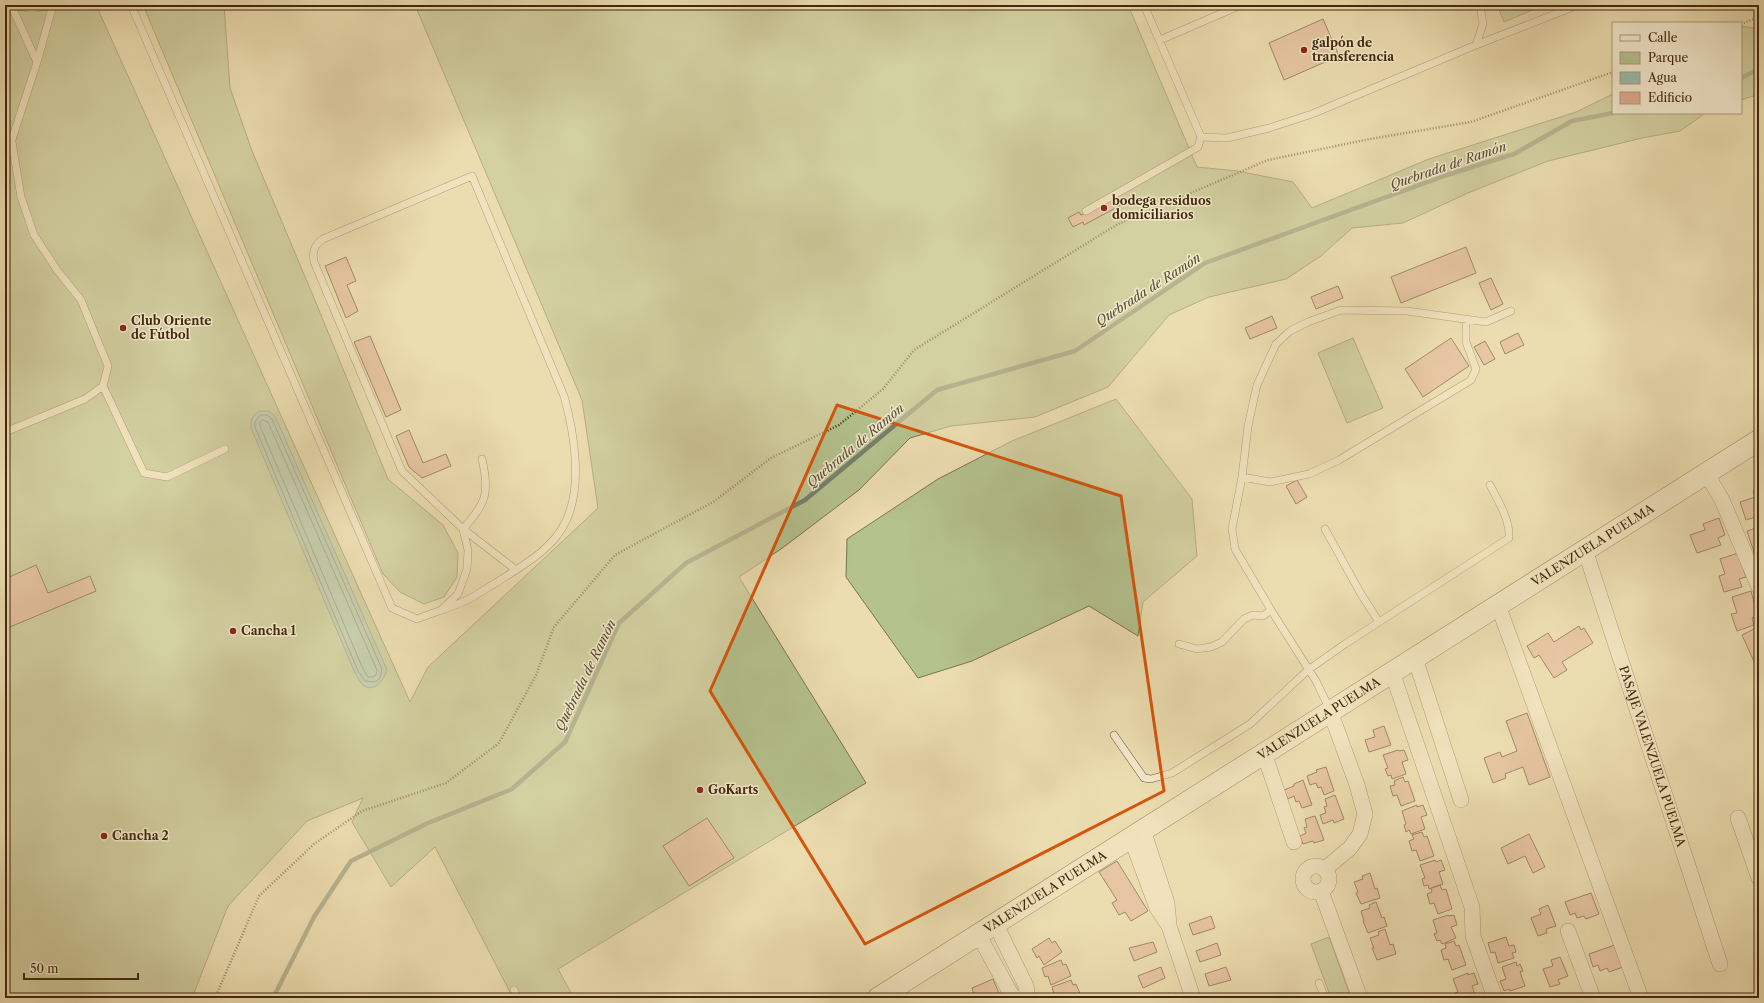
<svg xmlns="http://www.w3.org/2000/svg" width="1764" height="1003" font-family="'Libre Caslon Text',serif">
<rect width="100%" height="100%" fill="#ecddb0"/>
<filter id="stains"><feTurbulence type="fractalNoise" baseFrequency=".005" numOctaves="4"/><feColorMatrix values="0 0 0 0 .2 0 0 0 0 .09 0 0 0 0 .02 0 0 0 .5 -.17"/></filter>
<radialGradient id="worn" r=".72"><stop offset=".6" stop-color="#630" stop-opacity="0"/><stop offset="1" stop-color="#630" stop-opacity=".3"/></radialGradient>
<path fill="#b4c28e" stroke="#7a744c" d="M5,5h91l314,697 18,-35 170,-159 -16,-108 -167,-395h713l69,162 40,4 56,11 19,26 117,-49 147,-47 37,-18v19h93l-26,18 -38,7 -94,23 -80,32 -65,30 -51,5 -31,28 -35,23 -77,18 -40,18 -61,72 -73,30 -84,9 -41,12 -51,52 -78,59 -42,28 127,206 -308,186 16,29h-61l-78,-151 -44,40 -39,-65 11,-24 -56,23 -79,85 -36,92h-187z
M143,5h81l6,83 22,63 62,147 74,181 55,46 15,28 -1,24 -13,20 -20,7 -24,-12 -17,-18z
M1497,5h47l-40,17z
M1741,26l18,3v65l-18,6z
M1353,338l30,70 -36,15 -29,-70z
M1116,399l76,100 5,57 -54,46 -5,34 -49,-30 -117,55 -54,17 -72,-101 1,-38 91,-60 74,-38z
M1329,937l22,61h-20l-20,-54z"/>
<path fill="#99bcac" stroke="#76806c" d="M259,411h10l6,5 112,254c-3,9 -13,25 -25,14 -3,-3 -5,-8 -7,-11l-104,-245c-1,-9 2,-12 8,-17z"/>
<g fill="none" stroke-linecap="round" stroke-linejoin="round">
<path stroke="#6d725c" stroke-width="1" d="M261,415h6l5,4 110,250 -2,9 -5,4 -10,-1 -7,-10 -103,-244v-5z
M263,420l5,2 109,248 -1,5 -3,2h-5l-5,-8 -103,-243v-3z"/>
<path stroke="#76806c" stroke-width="4.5" d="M1741,78l18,-9
M273,998l41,-81 37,-56 77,-38 84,-34 53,-47 54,-119 67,-60 119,-63 132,-110 138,-39 130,-88 242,-88 67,-21 58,-33 41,-8"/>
</g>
<path fill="#e1ac93" stroke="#41270b" d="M1323,19l16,37 -55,24 -15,-37z
M1117,197l4,8 -37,20 -1,-3 -10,5 -5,-9 11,-6 2,3z
M1466,247l10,26 -75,30 -10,-26z
M346,257l10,24 -9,4 11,26 -12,7 -21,-52z
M1491,278l12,26 -12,6 -12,-27z
M1338,286l5,12 -27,11 -5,-12z
M1272,316l5,12 -27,11 -5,-11z
M1518,333l6,12 -19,9 -5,-12z
M370,336l31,74 -15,7 -32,-75z
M1451,338l18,28 -46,31 -18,-28z
M1485,341l10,18 -11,6 -10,-18z
M409,430l14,33 23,-9 5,12 -29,12 -13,-11 -13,-31z
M1297,480l10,17 -11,7 -10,-18z
M1759,489v27l-13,4 -6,-18 15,-5 -2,-6z
M1719,518l6,17 -7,3 3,7 -24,8 -7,-18 15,-5 -2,-6z
M1759,527v27l-4,1 -8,-24z
M1738,553l8,24 -7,2 3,8 -18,5 -5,-16 6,-2 -5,-15z
M36,565l12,28 42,-17 6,15 -91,38v-50z
M1751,591l7,25 -6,2 2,7 -17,6 -6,-17 6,-1 -5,-16z
M1579,626l2,4 3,-2 9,15 -31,19 5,8 -13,8 -15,-23 -5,3 -7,-12 21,-13 6,9z
M1756,628l3,7v29l-3,2 -14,-31z
M1527,713l23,64 -21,8 -6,-18 -18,7 1,4 -13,5 -9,-25 16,-6 2,5 15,-6 -11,-30z
M1384,726l7,19 -22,7 -4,-12 10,-3 -2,-7z
M1398,750l1,1 5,-1 4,10 -6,2 4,12 -14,5 -1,-4 -3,1 -3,-7 3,-1 -5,-13z
M1326,767l8,24 -10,4 -3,-8 -3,1 -2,-5 -6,2 -3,-9 10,-4 -1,-2z
M1403,777l2,5 3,-1 7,20 -14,5 -4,-11 -4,1 -3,-10 5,-1 -1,-4z
M1303,780l9,25 -10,3 -3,-7 -3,1 -2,-6 -6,3 -4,-9 10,-4v-2z
M1335,795l9,24 -10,4 -1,-3 -10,4 -3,-9 6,-2 -2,-6 3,-1 -2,-7z
M1417,805v2l6,-2 4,10 -6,2 4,12 -14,5 -2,-4 -3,2 -2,-7 2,-1 -4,-13z
M1315,816l9,24 -10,3 -1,-2 -10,3 -3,-8 6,-3 -2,-5 3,-1 -2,-8z
M707,818l27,40 -45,28 -26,-40z
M1422,832l2,5 3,-1 7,20 -14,5 -4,-11 -4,1 -3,-10 5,-2 -2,-4z
M1529,834l16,33 -12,6 -8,-17 -17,8 -7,-16z
M1435,860l1,2 5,-2 4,10 -6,2 4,12 -14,5 -1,-4 -4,1 -2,-7 3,-1 -5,-13z
M1117,861l31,50 -17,10 -6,-9 -6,3 -7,-12 5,-3 -18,-28z
M1370,873l5,16 2,-1 3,10 -19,6 -5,-11 2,-1 -4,-10 9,-3 -1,-3z
M1440,885l2,5 4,-1 6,20 -14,5 -4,-11 -4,1 -3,-10 5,-2 -1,-4z
M1591,893l8,21 -13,5 -2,-3 -7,2 -2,-5 -5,2 -5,-13z
M1376,902l6,16 2,-1 3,9 -19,7 -5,-12h1l-3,-10 9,-3 -1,-3z
M1548,905l8,21 -10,3 1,4 -9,3 -7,-18 10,-4 -2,-5z
M1448,915v1l6,-1 3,10 -6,2 5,11 -14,6 -2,-4 -3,1 -3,-7 3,-1 -4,-13z
M1211,916l4,12 -22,7 -4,-11z
M1385,929l5,16 3,-1 3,10 -19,6 -5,-12h2l-4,-10 9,-3 -1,-3z
M1506,937l3,9 5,-1 2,7 -4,1 2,5 -16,5 -3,-11 -4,1 -3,-10z
M1049,938l3,5 3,-2 7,11 -18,13 -5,-9 -2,2 -5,-9z
M1454,941l2,5 3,-1 7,20 -14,5 -4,-11 -4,1 -3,-10 5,-2 -1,-4z
M1153,942l4,10 -23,9 -5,-13z
M1217,943l4,12 -21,7 -4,-11z
M1615,945l8,22 -14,5 -2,-4 -7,3 -2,-6 -5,2 -4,-13z
M1560,957l8,19 -10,4 2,4 -10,3 -7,-18 10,-3 -2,-6z
M1061,960l2,5 3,-1 5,12 -20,9 -3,-9 -3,1 -3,-9z
M1516,962l1,4 3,-2 3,7 -3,1 5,14 -15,5 -1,-2 -5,2 -4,-10 6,-2 -4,-12z
M1161,967l4,11 -22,10 -5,-12z
M1226,967l5,13 -22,6 -4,-12z
M1468,973v2l6,-2 4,11 -6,2 4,11 -20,1 -1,-5 3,-1 -5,-13z
M993,979l7,17 -5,2h-20l-3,-10z
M1071,980l2,5 3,-1 5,12 -5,2 -21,-1 -3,-10z
M1169,993l2,5h-17z"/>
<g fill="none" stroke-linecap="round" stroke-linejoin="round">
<g stroke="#6c5434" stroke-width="8">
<path id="lane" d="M11,5l26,57
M17,5c11,5 21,4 32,0
M131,5l261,603 25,11c15,-6 33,-11 48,-18 10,-4 19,-12 29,-17 26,-17 59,-34 72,-63 17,-36 8,-89 -2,-125l-92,-220 -149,63c-9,6 -11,13 -9,23l88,209 61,58 5,21 -1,19 -9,25 -17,16
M1160,40l81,-35
M1476,45l7,-21 -3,-19
M1201,137l26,1 42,-10 43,-14 164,-69 102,-40
M5,161l32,-99 16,-57
M1086,211l112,-64 3,-10 -57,-132
M103,386l41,87 23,4 58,-28
M5,432l80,-33 18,-13 5,-20 -27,-66 -24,-30 -23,-35 -13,-38 -9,-55
M482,459c8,35 4,44 -19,70l53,41
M1242,477l28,5 39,-8 30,-14 132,-80 5,-11 -10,-27v-22
M1325,529l36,65 18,28
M1179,644l18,5 14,-2 11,-5 22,-23 9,-4 10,1 8,-6
M1330,710l-14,-29 -45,-71 -36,-61 -3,-20 10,-52 6,-51 9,-41 19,-41 14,-13 18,-9 33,-12 66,1 79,11 25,-11
M1114,735l30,43 7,1 21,-6 78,-49 58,-54 37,-26 164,-106c1,-19 -11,-37 -19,-53
M1319,983l6,15
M514,990l4,8"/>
</g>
<g stroke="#6c5434" stroke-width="16">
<g id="street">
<path d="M1706,473l16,27 37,87"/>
<path id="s1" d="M1585,550l135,414"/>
<path d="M1498,605l143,393"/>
<path d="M1415,658l46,142"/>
<path d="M1392,672l80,235 1,29 22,62"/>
<path d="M1264,753l30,89"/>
<path d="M1738,818l21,60"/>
<path d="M1143,830l24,73 2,22"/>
<path d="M1131,838l26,70 12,18 24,72"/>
<circle cx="1316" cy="879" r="13"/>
<path d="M1325,869l25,-21 10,-14 5,-20 -8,-29 -27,-74"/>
<path d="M1321,891l39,107"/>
<path d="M995,923l31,63 2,12"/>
<path d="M1568,931l25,67"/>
<path d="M978,934l33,60 4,4"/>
</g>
</g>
<g stroke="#41270b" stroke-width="22">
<g id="secondary">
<path id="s2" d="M878,998l881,-558"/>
</g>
</g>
<path stroke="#41270b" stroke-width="2.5" stroke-dasharray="1 2" stroke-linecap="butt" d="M1741,24l18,-7
M215,998l44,-102 55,-52 48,-33 84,-28 53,-40 37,-68 18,-48 61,-72 98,-53 58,-44 68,-33 44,-36 31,-39 204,-126 150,-64 102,-21 101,-17 142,-50"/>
<use href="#lane" stroke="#f3e9cc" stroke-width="7"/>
<use href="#street" stroke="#f3e9cc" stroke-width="15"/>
<use href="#secondary" stroke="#f3e9cc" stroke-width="21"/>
</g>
<path d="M0 0H1764V1003H0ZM837,405l284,91 43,295 -299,153 -155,-253z" fill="#ecddb0" fill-opacity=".55" fill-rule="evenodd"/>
<path fill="none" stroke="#d7540c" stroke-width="3" stroke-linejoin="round" d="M837,405l284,91 43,295 -299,153 -155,-253z"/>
<g fill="#8f2418" stroke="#f3e9cc" stroke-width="1.5">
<circle cx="1304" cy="50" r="4"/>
<circle cx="1104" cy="208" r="4"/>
<circle cx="123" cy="328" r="4"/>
<circle cx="233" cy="631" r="4"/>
<circle cx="700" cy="790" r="4"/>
<circle cx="104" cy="836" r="4"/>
</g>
<g text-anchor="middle" stroke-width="3" stroke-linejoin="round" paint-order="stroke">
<g font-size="12" font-weight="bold" fill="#41270b" stroke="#f3e9cc" text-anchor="start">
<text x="1312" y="47">galpón de<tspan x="1312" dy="14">transferencia</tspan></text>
<text x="1112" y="205">bodega residuos<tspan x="1112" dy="14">domiciliarios</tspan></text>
<text x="131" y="325">Club Oriente<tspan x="131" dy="14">de Fútbol</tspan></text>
<text x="241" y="635">Cancha 1</text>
<text x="708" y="794">GoKarts</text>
<text x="112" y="840">Cancha 2</text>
</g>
<g font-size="12" fill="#41270b" stroke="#f3e9cc">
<text dy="4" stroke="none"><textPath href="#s2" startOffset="846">VALENZUELA PUELMA</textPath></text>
<text dy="4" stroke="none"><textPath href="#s2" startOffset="522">VALENZUELA PUELMA</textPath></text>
<text dy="4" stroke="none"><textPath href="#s1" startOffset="217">PASAJE VALENZUELA PUELMA</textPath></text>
<text dy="4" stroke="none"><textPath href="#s2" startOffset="198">VALENZUELA PUELMA</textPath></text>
</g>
<g font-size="13" font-style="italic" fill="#574c33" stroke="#f3e9cc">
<text transform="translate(1448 165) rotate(-19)" y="5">Quebrada de Ramón</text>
<text transform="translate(1148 289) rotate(-33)" y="5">Quebrada de Ramón</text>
<text transform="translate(855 445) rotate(-40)" y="5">Quebrada de Ramón</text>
<text transform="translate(585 675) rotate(-64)" y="5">Quebrada de Ramón</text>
</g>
</g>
<rect width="1764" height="1003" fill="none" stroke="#ecddb0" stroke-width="20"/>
<rect x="6" y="6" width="1752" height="991" fill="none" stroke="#41270b" stroke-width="2"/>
<rect x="10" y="10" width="1744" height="983" fill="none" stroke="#41270b"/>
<rect x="1612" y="22" width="130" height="92" fill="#f3e9cc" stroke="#ac9b7f"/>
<rect x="1620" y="35" width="20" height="6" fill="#f3e9cc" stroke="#ac9b7f"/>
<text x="1648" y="42" font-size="12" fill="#41270b">Calle</text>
<rect x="1620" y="52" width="20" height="12" fill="#b4c28e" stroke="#ac9b7f"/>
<text x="1648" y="62" font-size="12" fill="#41270b">Parque</text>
<rect x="1620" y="72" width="20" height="12" fill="#99bcac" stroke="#ac9b7f"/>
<text x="1648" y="82" font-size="12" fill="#41270b">Agua</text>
<rect x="1620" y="92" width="20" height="12" fill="#e1ac93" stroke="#ac9b7f"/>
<text x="1648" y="102" font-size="12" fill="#41270b">Edificio</text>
<path d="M24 973v6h114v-6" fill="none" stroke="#41270b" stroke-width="2"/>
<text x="30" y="973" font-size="12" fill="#41270b" stroke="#f3e9cc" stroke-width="3" paint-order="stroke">50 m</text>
<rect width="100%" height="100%" filter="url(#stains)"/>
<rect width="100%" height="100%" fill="url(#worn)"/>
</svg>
